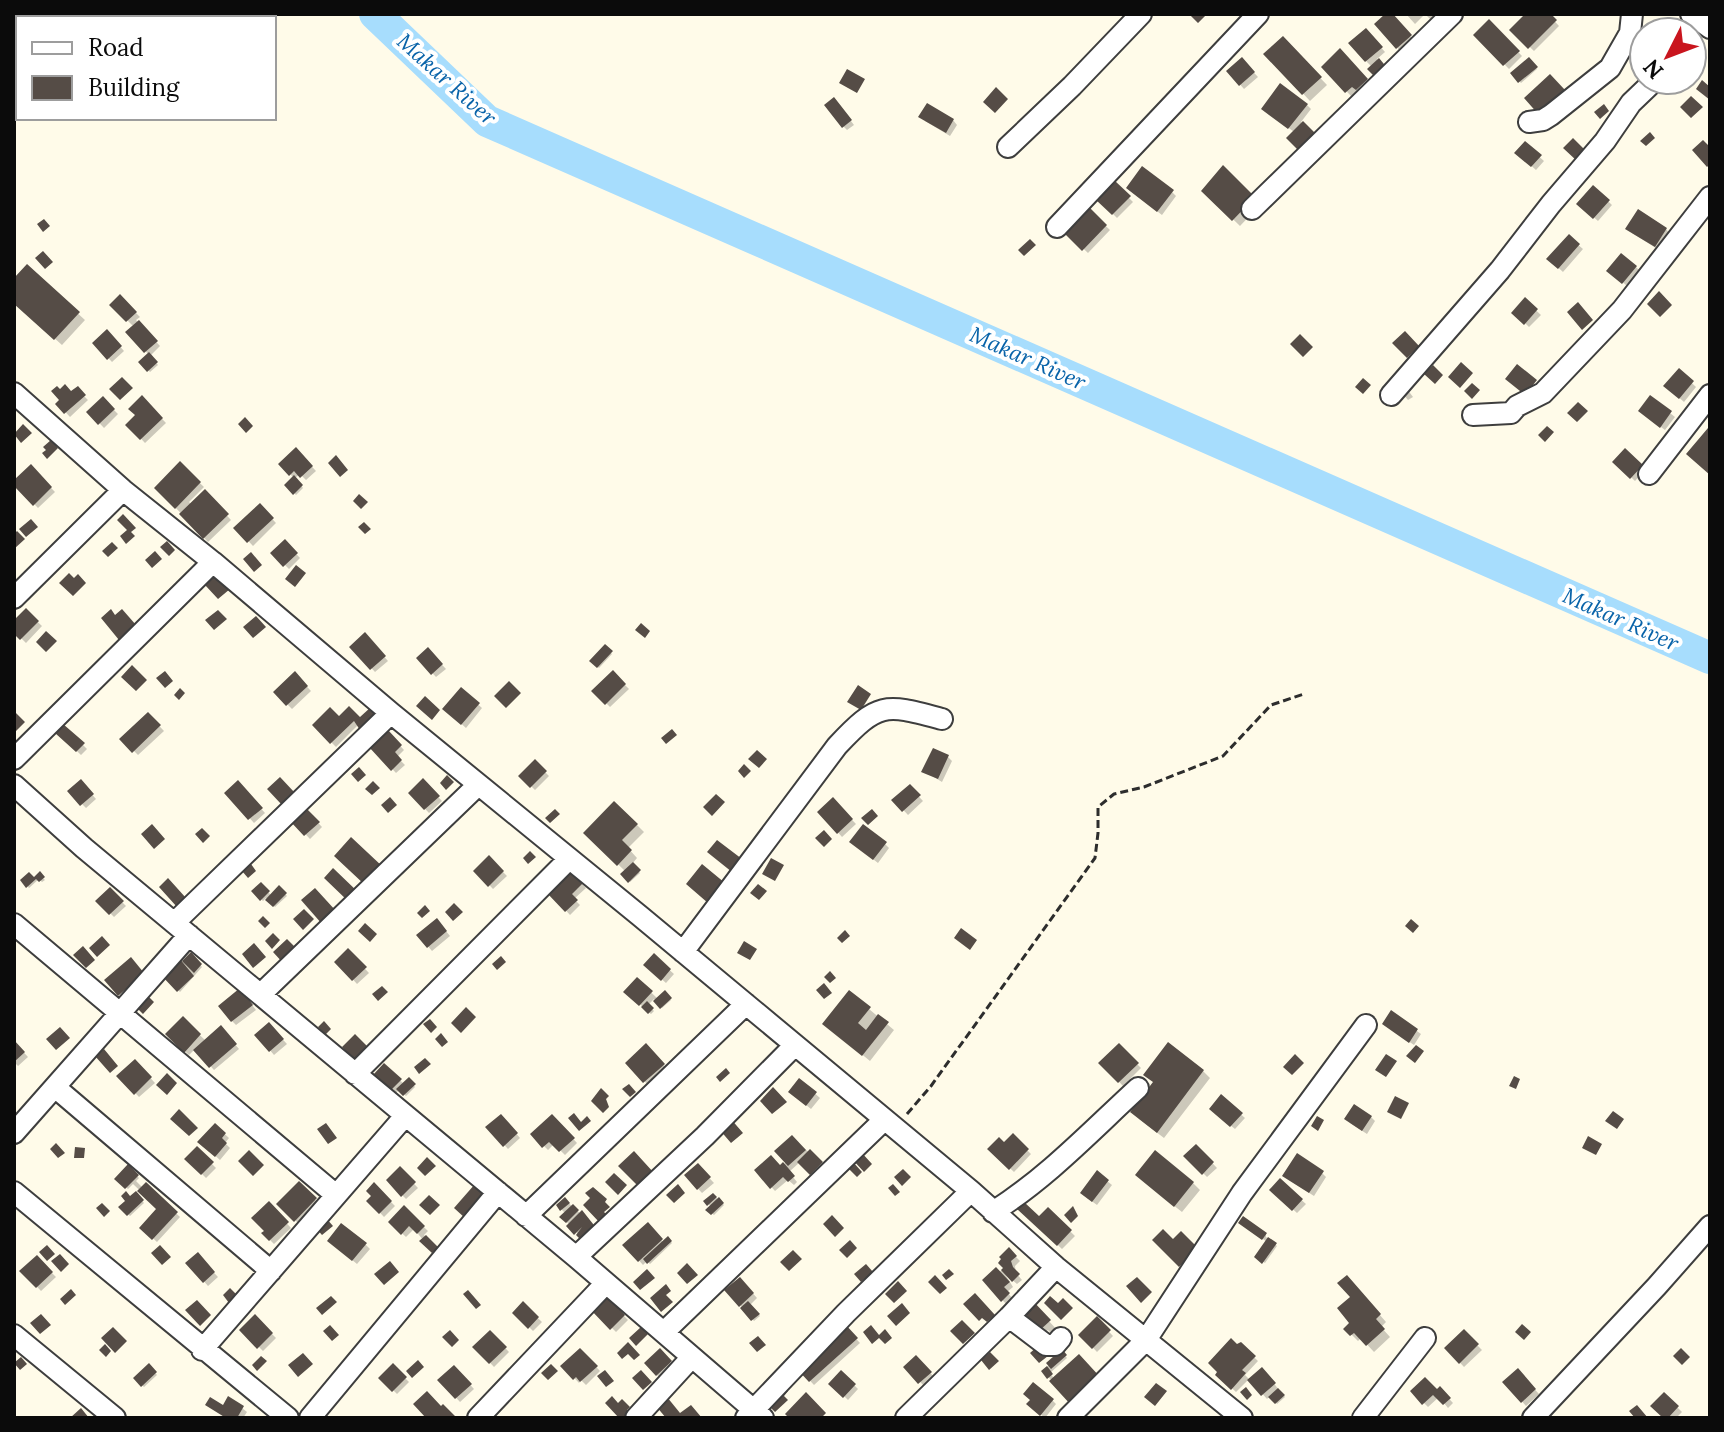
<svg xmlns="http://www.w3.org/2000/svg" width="1724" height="1432" font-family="Lora,serif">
<rect width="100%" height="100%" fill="#fffbe9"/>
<path fill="#0003" d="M1388,14l26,26 -13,12 -25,-28z
M1406,14h27l4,5 -4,3 -8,-8 -10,10z
M1528,14h20l11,12 -25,25 -22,-21z
M1489,22l33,34 -13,13 -33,-34z
M1366,30l19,22 -8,7 11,12 -16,-4 -6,-6z
M1283,39l44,46 -17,16 -44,-47z
M1340,51l31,33 -10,9 -3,-3 -7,6 -28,-29z
M1529,59l8,10 -16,14 -9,-10z
M1242,60l16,17 -14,12 -15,-17z
M838,104l16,21 -7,5 -4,-4z
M1307,105l4,4 -10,13 21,20 -28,-10 -26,-20z
M953,120l4,5 -7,11 -25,-15z
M1525,144l19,17 -8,9 -19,-17z
M1114,183l19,19 -16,16 -19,-19z
M1593,187l19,18 -14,16 -19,-17z
M1204,191l56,14 -20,21z
M1132,192h40l4,4 -14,19z
M1090,211l20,19 -22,23 -20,-19z
M1666,229l4,5 -11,16 -27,-17z
M1569,237l14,12 -20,23 -14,-13z
M27,267l58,53 -23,25 -48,-43v-21z
M1636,267l4,4 -13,15 -18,-16z
M120,297l20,20 -4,3 24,26 -10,10 8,9 -8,7 -9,-10 8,-7 -21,-23 6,-5 -22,-22z
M1525,300l16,15 -12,12 -15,-15z
M107,332l17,19 -12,11 -18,-19z
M1679,371l17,16 -12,15 -18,-16z
M77,389l11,11 -18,17 -12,-13z
M1407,389l6,8 -5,3 -6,-7z
M142,398l24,25 -21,20 -17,-18 10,-9z
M1651,398l24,19 -10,13 -20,-15z
M103,399l15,15 -14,14 -15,-16z
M296,450l20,21 -10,9 -6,-6 -5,4 8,10 -7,7 -9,-10 7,-7 -14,-14z
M1625,451l20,19 -10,11 -20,-19z
M180,464l24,23 -15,15 3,3 13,-13 26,28 -23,22 -51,-54z
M31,467l24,25 -17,16 -24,-25z
M260,506l16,17 -23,23 -17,-18z
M285,542l15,16 -11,11 -16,-16z
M26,611l16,15 -16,17 -12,-12v-8z
M365,635l23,26 -13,11 -23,-25z
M605,647l7,7 -13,14 -7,-7z
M428,650l18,19 -10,8 -17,-18z
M613,673l16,16 -19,18 -16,-16z
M295,674l16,17 -19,18 -17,-17z
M462,690l20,18 -16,20 -21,-19z
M349,709l10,15 -23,23 -22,-22 25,-6z
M148,714l16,17 -26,24 -16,-16z
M64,726l23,23 -6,6 -23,-22z
M388,733l16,17 -7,7 8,8 -9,8 -24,-26z
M948,757l4,4 -10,21 -18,-11z
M535,762l14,14 -14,14 -14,-14z
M423,781l19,20 -13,12 -19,-20z
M81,782l15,17 -10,9 -16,-16z
M238,783l27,30 -11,10 -27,-30z
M910,787l13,14 -15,14 -14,-15z
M833,800l23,24 -14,13 -22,-25z
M615,803l29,29 -16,16 9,10 -5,6 8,9 -10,9 -7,-8 3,-2 -40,-39z
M305,809l17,18 -12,12 -17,-18z
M885,844l4,4 -11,15 -22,-17z
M489,858l18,18 -14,13 -17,-18z
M572,873l14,15 -12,11 6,6 -10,10 -20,-22z
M39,874l6,6 -3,2 -3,-3 -10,9 -7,-8 12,-1z
M261,885l11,11 7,-8 8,8 -12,11 -9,-9 -3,3 -9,-9z
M110,890l16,16 -12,11 -16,-16z
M441,925l9,11 -18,15 -13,-15z
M348,951l21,22 -12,11 -20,-22z
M191,955l11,12 -22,25 -16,-17z
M654,956l20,18 -8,9 -20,-18z
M637,979l21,20 7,-6 6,7 -9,8 -8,-9 -6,6 6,6 -3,3 -25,-22z
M244,995l12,15 -20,15 -4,-4z
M869,1009l25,21 -24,31 -38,-31z
M1392,1013l29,21 -7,11 -26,-18z
M183,1019l23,22 15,-13 18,21 -25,21 -19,-21 -6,6 -22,-21z
M269,1025l18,19 -13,11 -17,-20z
M14,1042l14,15 -10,9 -4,-4z
M646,1046l21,23 -18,17 -22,-23z
M1119,1046l22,22 -18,18 -22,-23z
M135,1061l20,22 -16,14 -20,-21z
M384,1065l20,19 5,-4 6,7 -9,9 -7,-6 -4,4 -20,-19z
M1203,1071l7,7 -46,60 -25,-19z
M800,1080l20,18 -9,11 -16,-13z
M1221,1097l24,21 -10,11 -20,-16z
M501,1116l19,22 -12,11 -20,-22z
M552,1116l25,27 -12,12 -11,-11 -6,6 -16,-16z
M1371,1117l4,4 -8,13 -17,-11z
M215,1125l14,13 -4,5 5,5 -10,12 -20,-18z
M1013,1136l18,18 -17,18 -24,-23 14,-4z
M792,1138l34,29 -11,11 -15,-16 -11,10 8,10 -3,3 -6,-5 -13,11 -19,-21 24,-2 6,-6z
M1196,1146l21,22 -10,9 -21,-21z
M197,1149l19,19 -10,10 -19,-19z
M698,1166l16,17 -12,10 -16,-17z
M128,1167l11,11 -3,3 7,7 3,-3 34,32 -23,25 -15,-14 17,-19 -26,-25 -5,5 -11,-10z
M400,1169l18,19 -12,11 -18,-18z
M1322,1173l4,4 -12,19 -25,-16z
M1107,1181l5,4 -15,20 -11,-8z
M1280,1181l26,23 -9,9 -25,-23z
M1144,1182l49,1 7,7 -18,22z
M299,1183l20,21 -20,20 -20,-20z
M374,1185l21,21 -11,11 -15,-16 5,-5z
M136,1194l8,9 -14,13 -9,-9z
M713,1195l11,10 -10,10 -6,-5 3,-3 -5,-6z
M565,1200l16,14 5,28 -24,-25 4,-3 -8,-8z
M269,1204l22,24 -17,16 -10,-10z
M404,1208l24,23 -4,4 14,15 -4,3 -20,-24 -8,8 -16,-15z
M1020,1209l19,10 9,-9 27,26 -13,13z
M1241,1223l25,11v3l11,9 -12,17 -9,-6 11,-15z
M648,1225l16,18 4,-4 4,4 -22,21 -3,-3 -4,4 -18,-20z
M334,1245h32l4,4 -13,15z
M1009,1250l11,11 -5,5 1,7 6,7 -5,4 -12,-10 8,13 -6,5 6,7 -7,5 -22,-24 22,-12z
M197,1255l21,22 -10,9 -20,-23z
M37,1258l19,19 -15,14 -19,-20z
M740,1279l17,19 -7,7 10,11 -6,5 -27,-31z
M1353,1284l33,38 -5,5 9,10 -16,15 -13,-14 -3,3 -12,-12 6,-5z
M605,1297l23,23 -12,12 -23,-23z
M1032,1303l28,30 -5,5 -7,-8 -3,3 -22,-23z
M523,1304l19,18 -9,9 -18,-18z
M255,1317l21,21 -13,13 -21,-21z
M1097,1319l16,17 -16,16 -16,-17z
M845,1327l15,16 -46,42 -15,-16z
M490,1332l19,20 -15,15 -19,-20z
M1464,1332l18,18 -18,17 -18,-19z
M1240,1344l18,17 -13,14 4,4 -13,13 -18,-17z
M580,1350l20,21 -14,14 -5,-5 -2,3 -16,-17z
M660,1351l14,16 -13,12 -15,-15z
M1062,1352l5,6 -17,15 26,35 -33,-37z
M916,1357l18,20 -10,9 -18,-19z
M149,1366l8,9 -13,12 -9,-9z
M393,1366l16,16 -12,12 -16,-16z
M454,1367l20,22 -14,13 -20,-22z
M1262,1369l23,28 -8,7 -7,-8 -3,3 -17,-19z
M1518,1371l21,23 -13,12 -21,-24z
M841,1372l17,17 -10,11 -17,-17z
M1440,1389l13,14 -5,5 -9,-11 -11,10 -16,-16 25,1z
M1664,1394l18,18 -6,6h-11z
M1052,1400l4,4 -11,14 -12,-10z
M208,1405l34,3 5,4 -4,6h-17z"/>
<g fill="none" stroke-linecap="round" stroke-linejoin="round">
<path stroke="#a7ddfd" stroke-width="32" d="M375,14l112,107 1223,537"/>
</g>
<path fill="#554c46" d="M1189,14h18l-9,9z
M1385,14h8l19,21 -16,14 -22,-25z
M1525,14h26l6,6 -29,29 -19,-19z
M1489,19l31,32 -17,15 -30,-31z
M1366,28l17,19 -18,15 -17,-19z
M1283,36l39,41 -20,18 -39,-41z
M1340,48l28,31 -12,11 -4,-3 -7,6 -24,-26z
M1242,57l13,15 -16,14 -13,-15z
M1529,57l9,10 -20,16 -8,-10z
M1379,58l9,11 -11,10 -10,-10z
M847,69l18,10 -8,14 -18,-10z
M1550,74l15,16 -26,25 -15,-17z
M1702,80l8,7v13l-14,-11z
M1280,83l28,21 -20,25 -27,-20z
M996,87l12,12 -13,14 -12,-11z
M1691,96l12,11 -12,11 -11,-11z
M834,97l18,23 -10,8 -18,-23z
M927,103l27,16 -8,14 -28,-16z
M1604,104l5,7 -9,8 -6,-7z
M1303,121l16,16 -17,17 -16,-16z
M1650,132l5,6 -9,8 -6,-5z
M1573,138l13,13 -9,10 -14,-13z
M1703,140l7,7v17l-3,3 -15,-17z
M1525,141l17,14 -11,12 -17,-14z
M1223,165l32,32 -23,24 -31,-30z
M1142,166l32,24 -17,22 -31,-24z
M1114,180l17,16 -19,19 -17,-16z
M1593,185l17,15 -17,19 -17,-15z
M1090,208l17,17 -25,26 -17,-17z
M1638,209l29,19 -12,19 -30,-18z
M44,219l6,7 -7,6 -6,-8z
M1569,234l11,10 -22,25 -12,-10z
M1030,239l6,6 -12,11 -6,-6z
M43,251l10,11 -8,7 -10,-11z
M1621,253l16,13 -15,18 -16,-13z
M27,264l53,48 -26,28 -40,-36v-26z
M1659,291l13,14 -12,12 -13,-13z
M120,294l17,18 -11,10 -17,-17z
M1525,297l13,12 -14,16 -13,-12z
M1578,302l15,18 -11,10 -15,-18z
M139,320l19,21 -14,12 -19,-21z
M107,329l15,17 -15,14 -15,-17z
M1405,331l14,15 -12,12 -15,-15z
M1300,334l13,13 -10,10 -13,-13z
M149,352l9,10 -11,10 -9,-10z
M1461,362l12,11 -13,15 -12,-11z
M1517,364l20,16 -12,15 -20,-16z
M1433,365l10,10 -8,9 -11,-10z
M1679,368l15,13 -15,18 -16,-13z
M122,377l11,11 -13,12 -11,-11z
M1363,378l8,7 -8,9 -8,-7z
M1472,383l8,7 -8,9 -8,-8z
M65,384l6,7 7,-5 8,9 -22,19 -9,-10 4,-4 -8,-9 6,-5 3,3z
M142,395l21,23 -23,22 -15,-15 10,-10 -7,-6z
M1650,395l22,16 -12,17 -22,-17z
M103,396l12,13 -17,16 -12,-13z
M1578,402l10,9 -11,11 -10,-9z
M245,417l8,9 -7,7 -8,-9z
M23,424l9,9 -11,10 -7,-9z
M1547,426l7,6 -9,10 -7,-7z
M1708,428l2,2v45l-24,-21z
M51,440l7,8 -11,11 -5,-6 4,-3 -3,-3z
M296,447l17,19 -13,12 -6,-7 -5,5 -11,-12z
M1625,448l18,17 -13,14 -18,-17z
M336,455l12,15 -8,7 -12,-14z
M180,461l21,21 -26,27 -21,-21z
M31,464l21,23 -19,19 -19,-20v-6z
M294,475l9,10 -10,10 -9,-10z
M205,489l24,25 -26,25 -24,-25z
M359,494l9,8 -7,7 -8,-8z
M260,503l14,15 -27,25 -14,-15z
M123,514l13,14 -5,4 4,4 -9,8 -6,-8 7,-6 -10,-10z
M31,519l7,8 -12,10 -7,-8z
M364,522l7,7 -6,5 -7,-7z
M17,531l8,8 -11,10v-15z
M285,539l13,14 -15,14 -13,-14z
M167,541l8,9 -6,6 -9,-9z
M112,542l6,6 -10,9 -6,-6z
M155,551l7,8 -10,9 -7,-8z
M251,552l11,13 -8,7 -11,-13z
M296,565l10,8 -11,14 -10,-8z
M69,573l5,5 4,-4 8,9 -13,13 -14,-13z
M217,574l13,15 -12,10 -13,-14z
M26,608l13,13 -19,19 -6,-6v-14z
M111,609l4,6 7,-6 14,16 -17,15 -18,-22z
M218,610l9,9 -13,11 -9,-10z
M256,616l10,11 -13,11 -10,-11z
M641,623l9,8 -5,7 -10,-8z
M46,631l11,10 -11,11 -10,-10z
M365,632l21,24 -16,14 -21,-23z
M605,644l8,7 -16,17 -8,-7z
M428,647l15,17 -12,11 -15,-17z
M132,665l15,15 -11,11 -15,-14z
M613,670l13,14 -21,21 -14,-14z
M165,671l8,10 -8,7 -9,-10z
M295,671l13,15 -22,20 -13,-14z
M509,681l12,12 -15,15 -12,-12z
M858,685l13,9 -10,16 -14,-8z
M461,687l19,16 -19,22 -19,-16z
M180,688l5,5 -6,7 -5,-5z
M425,696l15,14 -8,10 -16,-14z
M349,706l11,11 11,-10 7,7 -18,16 -6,-9 -24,23 -18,-19 18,-18 9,9z
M14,711l11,11 -10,10 -1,-2z
M148,712l13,13 -29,28 -13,-14z
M63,724l22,19 -9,9 -21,-19z
M672,729l5,6 -11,9 -5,-6z
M388,730l14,15 -7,7 7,8 -11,11 -22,-24z
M933,748l16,7 -11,24 -17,-7z
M757,750l10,9 -8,9 -11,-9z
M535,759l12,12 -17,17 -12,-12z
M744,764l7,7 -7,7 -6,-7z
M359,767l7,8 -8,7 -7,-8z
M447,775l7,7 -8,8 -6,-7z
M280,777l15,16 -13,12 -15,-16z
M423,778l17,18 -16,14 -16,-17z
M81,779l13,15 -14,12 -13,-15z
M238,780l25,28 -15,12 -24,-27z
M373,781l7,7 -8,7 -7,-6z
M910,784l11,11 -19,17 -11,-12z
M716,794l9,8 -13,14 -9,-9z
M390,797l7,8 -9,8 -7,-8z
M833,797l20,22 -16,15 -20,-22z
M614,801l24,23 -16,16 10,10 -15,16 -34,-33z
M305,807l15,15 -16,14 -14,-15z
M555,809l5,5 -10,9 -5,-5z
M872,809l6,7 -10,9 -7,-7z
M152,824l13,15 -11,10 -13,-15z
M863,824l24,18 -14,18 -24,-18z
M202,828l8,8 -7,7 -8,-9z
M824,830l8,9 -8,8 -9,-9z
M351,837l32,30 -18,18 -31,-29z
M717,840l25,19 -10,13 -25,-20z
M530,851l6,6 -8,7 -5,-6z
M489,855l15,16 -16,16 -15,-16z
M771,858l13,7 -9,16 -13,-7z
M633,862l8,8 -13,13 -8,-9z
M251,864l5,7 -8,7 -6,-7z
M702,864l23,19 -17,20 -22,-19z
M333,868l26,25 -10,9 -25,-24z
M572,870l11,13 -11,11 6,6 -13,12 -18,-19z
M40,871l5,6 -6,5 -3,-3 -10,9 -6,-8 9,-8 5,5z
M168,878l18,20 -9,9 -18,-20z
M261,882l9,9 -10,10 -9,-10z
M758,884l9,7 -8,9 -9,-7z
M279,885l8,8 -14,14 -8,-7z
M110,887l14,14 -15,14 -14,-14z
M315,888l21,23 -14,13 -21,-24z
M454,903l9,9 -10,9 -8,-9z
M425,905l5,6 -8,7 -5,-5z
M304,909l10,10 -11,11 -10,-11z
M263,916l7,7 -5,5 -7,-7z
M437,918l10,13 -20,17 -11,-13z
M1411,919l8,7 -6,7 -8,-7z
M365,923l12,11 -7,8 -12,-11z
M961,928l16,12 -7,10 -16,-12z
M845,930l5,6 -8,7 -5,-5z
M273,933l7,7 -8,9 -7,-8z
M102,936l8,9 -13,12 -8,-9z
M287,939l11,11 -14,14 -11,-12z
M744,941l13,8 -7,11 -13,-7z
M254,943l12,14 -13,11 -11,-14z
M83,946l12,14 -9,8 -13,-13z
M348,948l19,19 -15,14 -18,-19z
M191,952l11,12 -8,9 -12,-12z
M654,953l17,16 -10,12 -18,-16z
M501,956l5,6 -9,8 -5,-6z
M131,957l13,16 -26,23 -14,-16z
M179,958l15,18 -17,16 -16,-17z
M830,971l6,7 -6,5 -6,-6z
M637,977l16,14 -14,15 -16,-14z
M824,983l8,10 -8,6 -8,-9z
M382,986l6,6 -10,9 -6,-7z
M240,988l13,17 -22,17 -13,-16z
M665,990l7,8 -12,11 -7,-8z
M849,990l22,17 -13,16 8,7 12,-16 11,8 -27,34 -40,-32z
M147,995l7,7 -11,12 -7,-7z
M647,1001l7,7 -6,6 -7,-7z
M466,1007l10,10 -15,16 -10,-10z
M1391,1010l27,19 -9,14 -27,-19z
M183,1016l18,18 -17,19 -19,-19z
M430,1019l7,8 -6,6 -8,-9z
M324,1021l7,8 -6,6 -7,-8z
M269,1022l15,17 -15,13 -15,-17z
M221,1025l16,19 -28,24 -16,-18z
M60,1027l10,11 -14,12 -10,-11z
M441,1033l7,9 -6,5 -7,-8z
M355,1034l13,13 -13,13 -13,-13z
M14,1040l11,12 -11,10z
M1168,1042l36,28 -47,63 -27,-21 23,-30 -10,-7z
M646,1043l19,21 -22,19 -18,-20z
M1119,1043l20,20 -21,20 -20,-20z
M1416,1045l8,6 -9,12 -9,-7z
M104,1049l14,17 -8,7 -15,-17z
M1295,1054l9,9 -12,12 -9,-8z
M1386,1054l11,7 -11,16 -11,-7z
M425,1058l6,6 -12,10 -5,-7z
M135,1059l17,18 -18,18 -18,-19z
M384,1063l18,16 -12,12 -17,-16z
M726,1068l4,5 -10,9 -4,-5z
M167,1073l10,10 -10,12 -11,-10z
M1514,1076l6,3 -4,10 -7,-3z
M409,1077l7,7 -13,12 -7,-7z
M799,1078l18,14 -11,14 -18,-14z
M629,1084l7,8 -6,5 -8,-8z
M773,1087l14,15 -15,12 -12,-13z
M601,1088l8,8 -3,3 3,8 -6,6 -12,-12z
M1221,1094l22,19 -13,14 -21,-18z
M1395,1096l14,7 -8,16 -14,-7z
M1354,1104l18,12 -10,15 -18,-12z
M179,1109l19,19 -9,8 -19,-17z
M1613,1111l11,8 -7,10 -12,-8z
M574,1113l7,9 6,-6 4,5 -12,10 -11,-13z
M501,1114l17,19 -15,14 -18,-20z
M552,1114l23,24 -16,14 -10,-10 -7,6 -12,-14z
M1317,1116l7,4 -6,11 -7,-5z
M730,1118l13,15 -12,10 -12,-14z
M215,1123l11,10 -4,5 5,5 -12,14 -18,-15z
M326,1123l11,15 -9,6 -11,-15z
M1013,1133l16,16 -20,21 -22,-21 12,-12 5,5z
M792,1135l14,15 -18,16 -14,-15z
M1588,1136l14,8 -6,11 -14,-7z
M56,1143l9,10 -7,5 -8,-9z
M1196,1144l18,18 -12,13 -19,-19z
M197,1146l17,16 -13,13 -17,-16z
M75,1147l10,1 -1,10h-10z
M810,1149l13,13 -13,13 -13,-13z
M249,1150l15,15 -11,11 -15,-15z
M1155,1150l39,32 -20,25 -39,-32z
M634,1151l20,22 -14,15 -22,-22z
M861,1152l11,12 -8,8 -11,-12z
M1297,1153l27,18 -15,22 -27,-17z
M771,1155l9,10 3,-3 12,14 -7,6 -5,-5 -13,12 -16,-19z
M427,1157l9,9 -11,10 -8,-8z
M853,1162l9,10 -5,5 -10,-10z
M698,1163l13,14 -14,13 -13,-15z
M128,1164l11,11 -14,14 -11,-10z
M400,1166l16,16 -15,15 -15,-17z
M903,1169l8,8 -9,9 -8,-9z
M1097,1170l12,10 -17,22 -12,-9z
M614,1173l13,12 -9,10 -13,-13z
M1280,1178l23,21 -11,12 -23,-21z
M299,1181l18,17 -23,24 -18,-18z
M146,1182l32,30 -26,28 -13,-12 17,-19 -19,-18z
M374,1182l18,19 -13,13 -13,-13 5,-5 -5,-5z
M475,1184l11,11 -21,23 -11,-10z
M678,1184l7,9 -11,10 -8,-8z
M893,1184l7,8 -5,4 -7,-8z
M593,1187l14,12 -2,3 5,5 -6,5 4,4 -8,7 -17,-18 7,-7 -5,-5z
M126,1191l4,5 6,-5 8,9 -17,16 -9,-9 7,-6 -4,-5z
M713,1193l4,4 -10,9 -4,-5z
M429,1195l11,10 -10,10 -11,-10z
M565,1197l5,6 -10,8 -4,-6z
M719,1197l5,6 -13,12 -6,-5z
M269,1201l20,21 -20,19 -8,-8 3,-2 -13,-13z
M1024,1202l15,14 9,-9 24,23 -15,16 -40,-37z
M102,1203l8,8 -6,6 -8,-9z
M573,1204l6,6 -13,13 -7,-6z
M404,1205l21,21 -8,8 -8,-8 -8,9 -13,-13z
M1073,1206l5,10 -7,7 -7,-8z
M582,1210l15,19 -14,13 -7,-7 6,-8 -8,8 -8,-9z
M832,1215l12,13 -9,9 -12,-13z
M1243,1216l24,17 -5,7 -24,-17z
M326,1218l7,8 -11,9 -7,-8z
M648,1222l15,17 -25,23 -16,-17z
M341,1223l26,20 -15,18 -25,-20z
M1163,1229l10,10 8,-8 17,17 -19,19 -27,-27z
M426,1235l12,12 -6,6 -13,-12z
M668,1236l4,5 -25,23 -4,-5z
M1268,1237l9,6 -15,21 -8,-7z
M850,1240l7,8 -10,10 -8,-8z
M47,1245l8,9 -8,7 -8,-9z
M160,1245l11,12 -9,8 -11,-12z
M1009,1247l8,9 -6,5 2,6 7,7 -8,8 -11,-12 2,-2 -5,-5 3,-4 -2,-2z
M793,1250l9,9 -13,12 -9,-9z
M198,1252l17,20 -12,11 -18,-20z
M60,1254l9,10 -8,8 -10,-11z
M37,1255l16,17 -17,16 -17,-17z
M390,1261l9,11 -15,13 -10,-11z
M687,1263l11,12 -11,9 -10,-11z
M866,1264l7,8 -12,10 -7,-8z
M996,1267l14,15 -6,5 6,6 -9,9 -19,-22z
M647,1269l8,9 -15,12 -7,-8z
M949,1269l5,5 -8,6 -4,-5z
M935,1275l12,13 -7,6 -12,-12z
M1347,1275l34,39 -5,5 9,10 -19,17 -12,-13 -4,3 -7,-7 6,-6 -12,-15 13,-11 -13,-14z
M740,1277l14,16 -15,14 -15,-17z
M1137,1277l15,15 -11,11 -15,-17z
M898,1281l9,10 -13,12 -9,-9z
M666,1284l5,7 -5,4 7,7 -12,10 -11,-14z
M230,1288l7,7 -8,8 -6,-8z
M71,1289l5,6 -11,10 -5,-6z
M468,1290l13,15 -5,4 -13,-15z
M975,1293l20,22 -8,7 -5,-4 -3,3 -16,-17z
M605,1294l20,21 -15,15 -20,-21z
M331,1296l6,6 -15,13 -6,-7z
M1050,1296l8,7 5,-5 10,10 -12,12 -17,-17z
M197,1300l14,15 -11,11 -15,-16z
M1032,1300l19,20 -11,10 -19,-20z
M523,1301l16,16 -11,12 -16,-16z
M748,1301l12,13 -9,7 -11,-13z
M902,1303l8,10 -14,13 -9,-10z
M41,1314l10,11 -11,9 -10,-11z
M255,1314l18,19 -16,16 -18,-19z
M1097,1316l14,14 -19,19 -14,-14z
M962,1320l13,13 -12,11 -13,-13z
M845,1324l13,14 -49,44 -12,-13z
M1522,1324l9,8 -7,8 -9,-8z
M330,1325l9,10 -7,6 -9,-10z
M871,1325l8,10 6,-6 7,9 -7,6 -6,-6 -7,6 -9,-12z
M113,1327l14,14 -12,12 -14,-15z
M641,1327l7,7 -12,12 -7,-8z
M1464,1329l15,15 -20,20 -15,-16z
M450,1330l9,10 -7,7 -10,-10z
M490,1330l17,17 -18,17 -17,-17z
M758,1336l8,9 -9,7 -8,-9z
M1231,1338l6,6 4,-2 15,14 -14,14 4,3 -15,17 -16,-15 2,-3 -9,-9z
M628,1342l12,13 -6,5 -6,-6 -6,5 -5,-6z
M105,1344l6,7 -5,6 -7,-7z
M1038,1346l10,10 -9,7 -9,-10z
M580,1348l18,18 -18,16 -4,-5 -3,3 -13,-14z
M660,1348l12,13 -16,15 -12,-13z
M1681,1348l9,9 -8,8 -9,-9z
M1062,1349l5,6 -16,14 -5,-6z
M990,1352l9,9 -10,9 -8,-10z
M303,1353l10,11 -15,13 -10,-12z
M1079,1354l22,24 -30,27 -22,-24z
M916,1355l16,17 -14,12 -15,-17z
M261,1356l6,5 -10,10 -5,-6z
M21,1357l6,7 -7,6 -6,-7z
M418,1360l6,7 -12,11 -6,-7z
M149,1363l8,9 -16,15 -8,-9z
M393,1363l14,14 -15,15 -14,-14z
M551,1364l7,7 -10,9 -7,-7z
M454,1365l18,19 -17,15 -18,-19z
M1047,1366l6,8 -6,5 -6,-8z
M1262,1367l14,16 -15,13 -14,-16z
M1518,1368l18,21 -15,14 -19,-21z
M605,1370l9,11 -8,6 -9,-11z
M641,1370l11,12 -9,8 -11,-12z
M841,1370l15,14 -13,14 -15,-14z
M1425,1377l12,12 3,-3 11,12 -8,7 -10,-10 -11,10 -12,-14z
M1033,1382l21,17 -14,17 -14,-12 4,-4 -7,-6z
M1156,1383l11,8 -12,15 -11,-9z
M783,1387l5,4 -4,5 4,4 -13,12 -8,-8z
M1246,1387l6,8 -5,5 -7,-8z
M1278,1388l7,7 -10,9 -7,-7z
M427,1391l14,15 2,-2 12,12 -29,2 -13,-14z
M806,1392l20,21 -5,5h-32l-4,-4z
M1664,1392l15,14 -11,12h-5l-13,-12z
M228,1396l16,10 -7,12h-11l-21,-13 5,-8 13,8z
M612,1396l6,7 4,-4 8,8 -3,3 3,3 -5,5h-6l-14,-15z
M667,1397l13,16 11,-8 11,13h-36l-10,-12z
M1637,1405l11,13h-13l-6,-7z
M81,1408l8,10h-19z"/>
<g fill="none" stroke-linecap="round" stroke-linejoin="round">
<g stroke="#3e3e3e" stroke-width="24">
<path id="minor" d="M1691,14l19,14
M1529,122l14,-2 8,-5 59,-47 20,-35 2,-19
M1008,147l64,-61 69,-72
M1252,209l200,-195
M1057,227l201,-213
M14,393l109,97 90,72 178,151 249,203 331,275 85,76 186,151
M1391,395l109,-125 51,-66 54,-63 26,-38 24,-23
M1473,415l38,-2 6,-7 26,-13 79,-83 88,-113
M1649,474l61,-79
M14,598l109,-108
M14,759l199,-197
M14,785l70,63 492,409 187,161
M174,923l217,-210
M14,924l322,271
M683,952l154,-206c42,-45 48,-42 105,-27
M261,994l217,-209
M355,1074l213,-214
M56,1088l215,183
M14,1133l175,-198
M14,1192l274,226
M993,1212c55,-35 97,-80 145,-124
M526,1216l220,-212
M576,1257l129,-121 89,-90
M1009,1317l37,28h9l6,-7
M664,1332l220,-212
M14,1335l101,83
M202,1350l203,-234
M310,1418l188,-226
M478,1418l128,-135
M636,1418l56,-61
M746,1418l100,-105 125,-122
M906,1418l103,-101 47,-50
M1068,1418l78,-78 96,-147 124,-168
M1363,1418l62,-80
M1533,1418l124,-132 53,-60"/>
</g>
<path stroke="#2d2d2d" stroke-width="3" stroke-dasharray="8 4" stroke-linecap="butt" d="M907,1114l24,-28 164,-228 3,-25v-26l16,-13 30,-7 79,-31 48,-51 33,-11"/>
<use href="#minor" stroke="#fff" stroke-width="20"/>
</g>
<g text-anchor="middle" stroke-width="8" stroke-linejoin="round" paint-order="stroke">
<g font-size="22" font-style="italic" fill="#0863a9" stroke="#fff">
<text transform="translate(447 79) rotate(42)" y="8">Makar River</text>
<text transform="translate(1028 358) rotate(24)" y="8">Makar River</text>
<text transform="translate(1621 619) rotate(24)" y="8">Makar River</text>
</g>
</g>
<rect width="1724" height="1432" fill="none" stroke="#0b0b0b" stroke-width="32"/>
<rect x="16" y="16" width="260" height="104" fill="#ffffff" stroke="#9d9d9d" stroke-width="2"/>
<rect x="32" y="42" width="40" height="12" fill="#ffffff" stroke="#9d9d9d" stroke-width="2"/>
<text x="88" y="56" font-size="24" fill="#0b0b0b">Road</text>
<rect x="32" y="76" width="40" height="24" fill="#554c46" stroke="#9d9d9d" stroke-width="2"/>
<text x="88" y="96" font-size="24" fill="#0b0b0b">Building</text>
<g transform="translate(1668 56) rotate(228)"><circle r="38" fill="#ffffff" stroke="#9d9d9d" stroke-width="2"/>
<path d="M0-6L14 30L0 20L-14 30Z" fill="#c9151e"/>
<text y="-12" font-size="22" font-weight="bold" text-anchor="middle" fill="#0b0b0b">N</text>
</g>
</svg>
